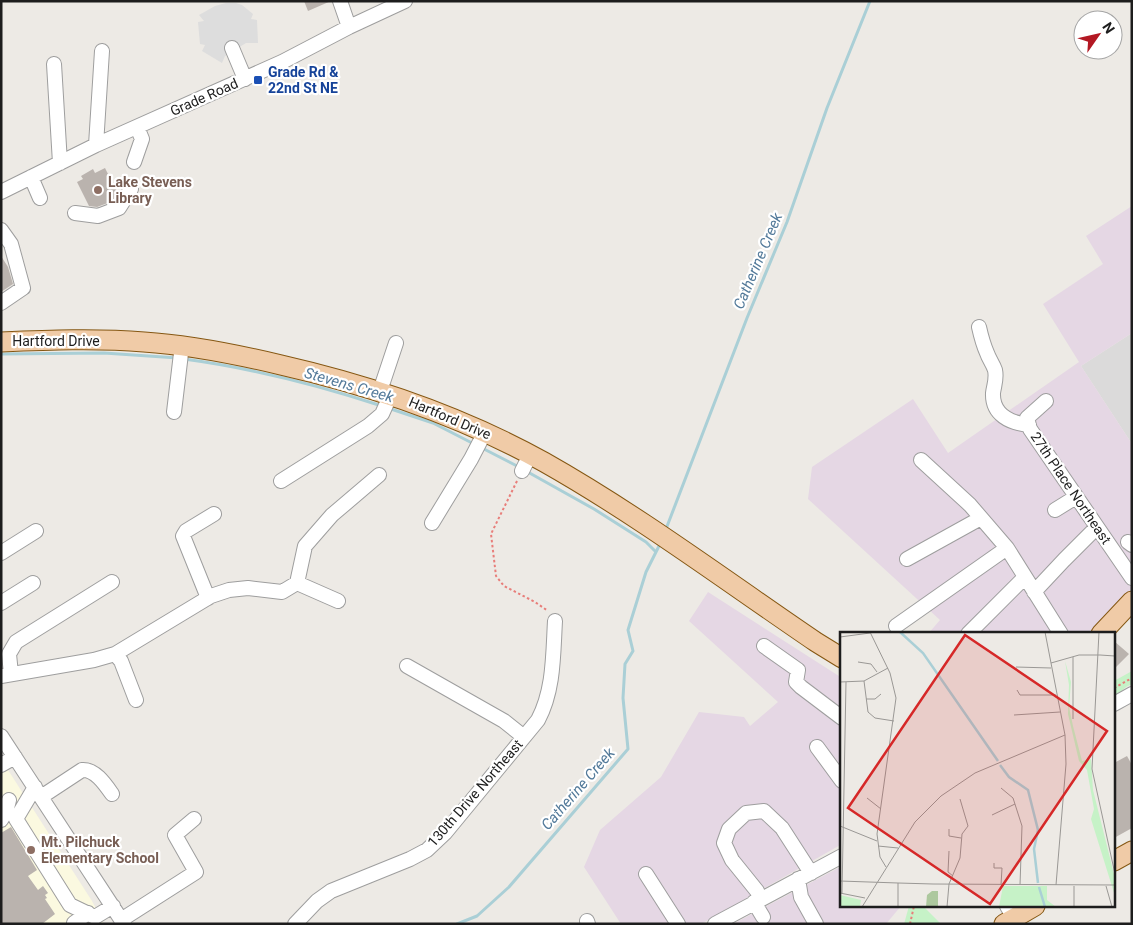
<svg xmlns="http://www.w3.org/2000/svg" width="1133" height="925" font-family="Roboto,sans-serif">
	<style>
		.residential { fill: #dbdada }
		.industrial { fill: #e5d7e4 }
		.education { fill: #fbf9e0 }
		.park { fill: #c6f2c7 }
		.parking { fill: #ddd }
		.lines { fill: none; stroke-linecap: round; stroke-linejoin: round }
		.stream { stroke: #aacfd6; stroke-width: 3 }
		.building { fill: #bab3ae }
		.minor-casing { stroke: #9e9e9e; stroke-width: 16 }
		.major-casing { stroke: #855712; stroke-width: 21 }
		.path { stroke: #e87e7a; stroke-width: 2; stroke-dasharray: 2.5 2.5; stroke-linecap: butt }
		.minor { stroke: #fff; stroke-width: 14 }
		.major { stroke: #f0cba7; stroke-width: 19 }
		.transit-dot { fill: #1a4fb4; stroke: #fff; stroke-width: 2 }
		.education-dot { fill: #8d6e63; stroke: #fff; stroke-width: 2 }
		.labels { text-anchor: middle; stroke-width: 4.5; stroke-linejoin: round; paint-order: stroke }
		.transit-label { font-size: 14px; font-weight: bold; fill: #164399; stroke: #fff; text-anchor: start }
		.street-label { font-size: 14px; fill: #1d1d1d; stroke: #fff }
		.education-label { font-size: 14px; font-weight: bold; fill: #785e54; stroke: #fff; text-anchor: start }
		.water-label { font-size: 15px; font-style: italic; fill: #537a9a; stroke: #fff }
		.inset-river { fill: none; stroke: #aacfd6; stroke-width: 2.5 }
		.inset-road { fill: none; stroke: #9a9895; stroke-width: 1 }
		.view { fill: #d62828; fill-opacity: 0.15; stroke: #d62828; stroke-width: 2.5 }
		.inset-edge { fill: none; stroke: #1d1d1d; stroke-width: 2.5 }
	</style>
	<rect width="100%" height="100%" fill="#edeae5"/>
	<path class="residential" d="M1132 333V444L1081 366Z"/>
	<path class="industrial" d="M1132 206V333L1081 366 1132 444V589L1090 634H928L940 620 808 499 812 467 913 399 948 453 1079 362 1043 304 1103 264 1086 236Z
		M708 592 842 678V844L701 924H621L584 867 600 830 661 777 699 712 744 717 750 726 778 702 689 621Z
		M842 866V906H901L886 924H733Z"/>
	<path class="education" d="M1 759 92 901 104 924H1Z"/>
	<path class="park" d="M1132 671V684L1126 687 1114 698V681Z
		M909 906H923L941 924H904Z"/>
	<path class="parking" d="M226 3H236L242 5 253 14 251 19 257 20 258 43H246L225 56 222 63 202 51 205 45 200 44 198 22 204 21 199 15 215 6Z"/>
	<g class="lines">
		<path class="stream" d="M1 354 104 353 178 358
			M184 359C251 368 318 385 382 406
			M388 408 433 423 474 444
			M482 448 519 467
			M526 471 594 509 646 542 656 552
			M666 529 747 318 787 222 827 108 870 1
			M457 924 477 916 509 887 628 749 623 698 625 664 633 651 628 630 646 572 659 546"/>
	</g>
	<path class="building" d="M304 1H331L308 11Z
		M105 168 118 194 113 201 97 207 89 206 77 182 83 179 81 176 93 169 95 173Z
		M1 256 8 267 13 284 1 292Z
		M1114 641 1129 654 1114 669Z
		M1127 756 1132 765V828L1114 838V763Z
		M11 827 37 870 28 876 38 890 43 886 48 893 45 895 47 898 45 899 55 914 42 924H1V833Z"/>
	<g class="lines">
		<g class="minor-casing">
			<path id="minor" d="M340 1 349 27
				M232 48 245 79
				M54 64 60 163
				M96 145 102 51
				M134 162 142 139 137 127
				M31 177 40 198
				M1 192 96 145 282 62 349 27 405 1
				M75 213 98 216 119 208 131 189
				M1 230 11 244 23 288 1 303
				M979 327C981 336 983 344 987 353 989 359 993 364 995 370 997 379 994 385 993 393 992 415 1010 423 1029 425
				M380 391 396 343
				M1046 401 1027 418 1030 429 1132 578
				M174 412 182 345
				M921 460 970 505 1007 548 1061 634
				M522 471 530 455
				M281 481 368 426 382 414 391 394
				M1055 510 1076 497
				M432 523 471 459 485 432
				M1128 542 1132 545
				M1 553 36 531
				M907 559 981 518
				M297 583 338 601
				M1034 592 1064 560 1097 527
				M208 598 183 536 186 531 214 514
				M1 603 33 583
				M896 626 1007 548
				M968 634 1025 577
				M764 646 798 670 796 682 801 687 842 718
				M115 654 121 661 136 700
				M407 666 504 721 524 737
				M11 674 9 654 16 642 112 582
				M1 676 94 660 115 654 211 596 229 590 248 588 282 592 297 583 305 546 332 515 379 475
				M1114 704 1132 694
				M1 736 124 924
				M817 747 842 781
				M1 765 15 757
				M35 787 16 819 70 905 95 917 113 906
				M41 797 82 770C95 769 105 784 112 794
				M1 820 6 812 9 800
				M646 874 678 924
				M798 879 801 897 816 924
				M760 899 757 891 732 860 724 843 729 829 746 813 764 811 782 828 811 873
				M754 902 763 917
				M1007 906 1014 918
				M121 920 196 872 175 835 194 819
				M587 921 588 924
				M74 923 88 913
				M295 924 317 901 331 891 410 859 427 850 445 833 538 720C554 690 553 655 555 621
				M715 924 842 856"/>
		</g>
		<g class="major-casing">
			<path id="major" d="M1 342C48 340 97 338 144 342 191 345 235 354 281 365 373 386 461 416 544 462 638 515 726 581 816 642L842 658
				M1101 634 1132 601
				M1114 861 1132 851
				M1004 924 1035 906"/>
		</g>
		<path class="path" d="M517 481 491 534 496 576 504 586 535 602 548 611
			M1114 688 1132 678
			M910 924 914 906"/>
		<use href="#minor" class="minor"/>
		<use href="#major" class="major"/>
	</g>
	<rect class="transit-dot" x="253" y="75" width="10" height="10" rx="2.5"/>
	<g class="education-dot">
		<circle cx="98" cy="190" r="5"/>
		<circle cx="31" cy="850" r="5"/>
	</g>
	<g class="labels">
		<g class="transit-label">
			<text x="268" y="77">Grade Rd &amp;<tspan x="268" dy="16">22nd St NE</tspan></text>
		</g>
		<g class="street-label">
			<text transform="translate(204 97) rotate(-24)" y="5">Grade Road</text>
			<text x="56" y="346">Hartford Drive</text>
			<text transform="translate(450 418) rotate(23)" y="5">Hartford Drive</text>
			<text transform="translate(1071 488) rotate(56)" y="5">27th Place Northeast</text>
			<text transform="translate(475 793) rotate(-49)" y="5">130th Drive Northeast</text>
		</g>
		<g class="education-label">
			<text x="108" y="187">Lake Stevens<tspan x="108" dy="16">Library</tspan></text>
			<text x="41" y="847">Mt. Pilchuck<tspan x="41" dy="16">Elementary School</tspan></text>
		</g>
		<g class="water-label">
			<text transform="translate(758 261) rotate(-67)" y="5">Catherine Creek</text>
			<text transform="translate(349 385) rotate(16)" y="5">Stevens Creek</text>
			<text transform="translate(578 789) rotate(-49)" y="5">Catherine Creek</text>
		</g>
	</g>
	<g transform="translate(840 632)">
		<rect width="275" height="275" fill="#edeae5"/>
		<path d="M92 259H98V274L86 275 87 263Z" fill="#adc89e"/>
		<path d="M225 29 231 50 229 75 233 94 242 129 251 127 253 158 275 246V264L251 187 254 177 247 138 239 129 228 82 229 53ZM163 254H207V268L216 275H159ZM0 263 21 268 20 274 0 275Z" fill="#c6f2c7"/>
		<path class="inset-river" d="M60 0 83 21 158 129M160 133 169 145 188 158 198 198 194 217 198 251M199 255 205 275"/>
		<path class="inset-road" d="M30 0 50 41 56 66 37 202 40 225 46 235M205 0 211 31M259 0 252 137 275 242M0 5 30 1M260 23 275 24M233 25V87M18 30 31 32 37 40M176 35 211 36M24 49 28 80 35 86 54 89M0 50 24 49 48 36M177 58 180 63H216M26 67H35L41 62M174 83 220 80M161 156 173 166 182 194 180 253M27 166 41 177M152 183 175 172M0 194 37 209M109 197V204L121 206M38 214 58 216M109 219 108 240 113 244M154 231V236H162L161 253M0 249 58 251V275M58 251 93 252M93 252 275 253M216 253 226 132 225 103M266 254 272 275M0 261 25 266M2 261 6 50M22 275 75 190 101 164 135 141 225 103 211 31 239 23H260M107 275 109 252 120 226 122 202 128 194 120 167M234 275V254"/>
		<path class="view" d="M125 3 267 99 150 272 8 176Z"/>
		<rect width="275" height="275" class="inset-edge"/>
	</g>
	<rect width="1133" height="925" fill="none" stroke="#1d1d1d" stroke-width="5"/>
	<g transform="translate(1098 35) rotate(56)"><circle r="24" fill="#ffffff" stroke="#a5a5a5"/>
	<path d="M0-4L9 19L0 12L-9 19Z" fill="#b31823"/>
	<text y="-8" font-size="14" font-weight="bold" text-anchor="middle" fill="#1d1d1d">N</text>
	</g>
</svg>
